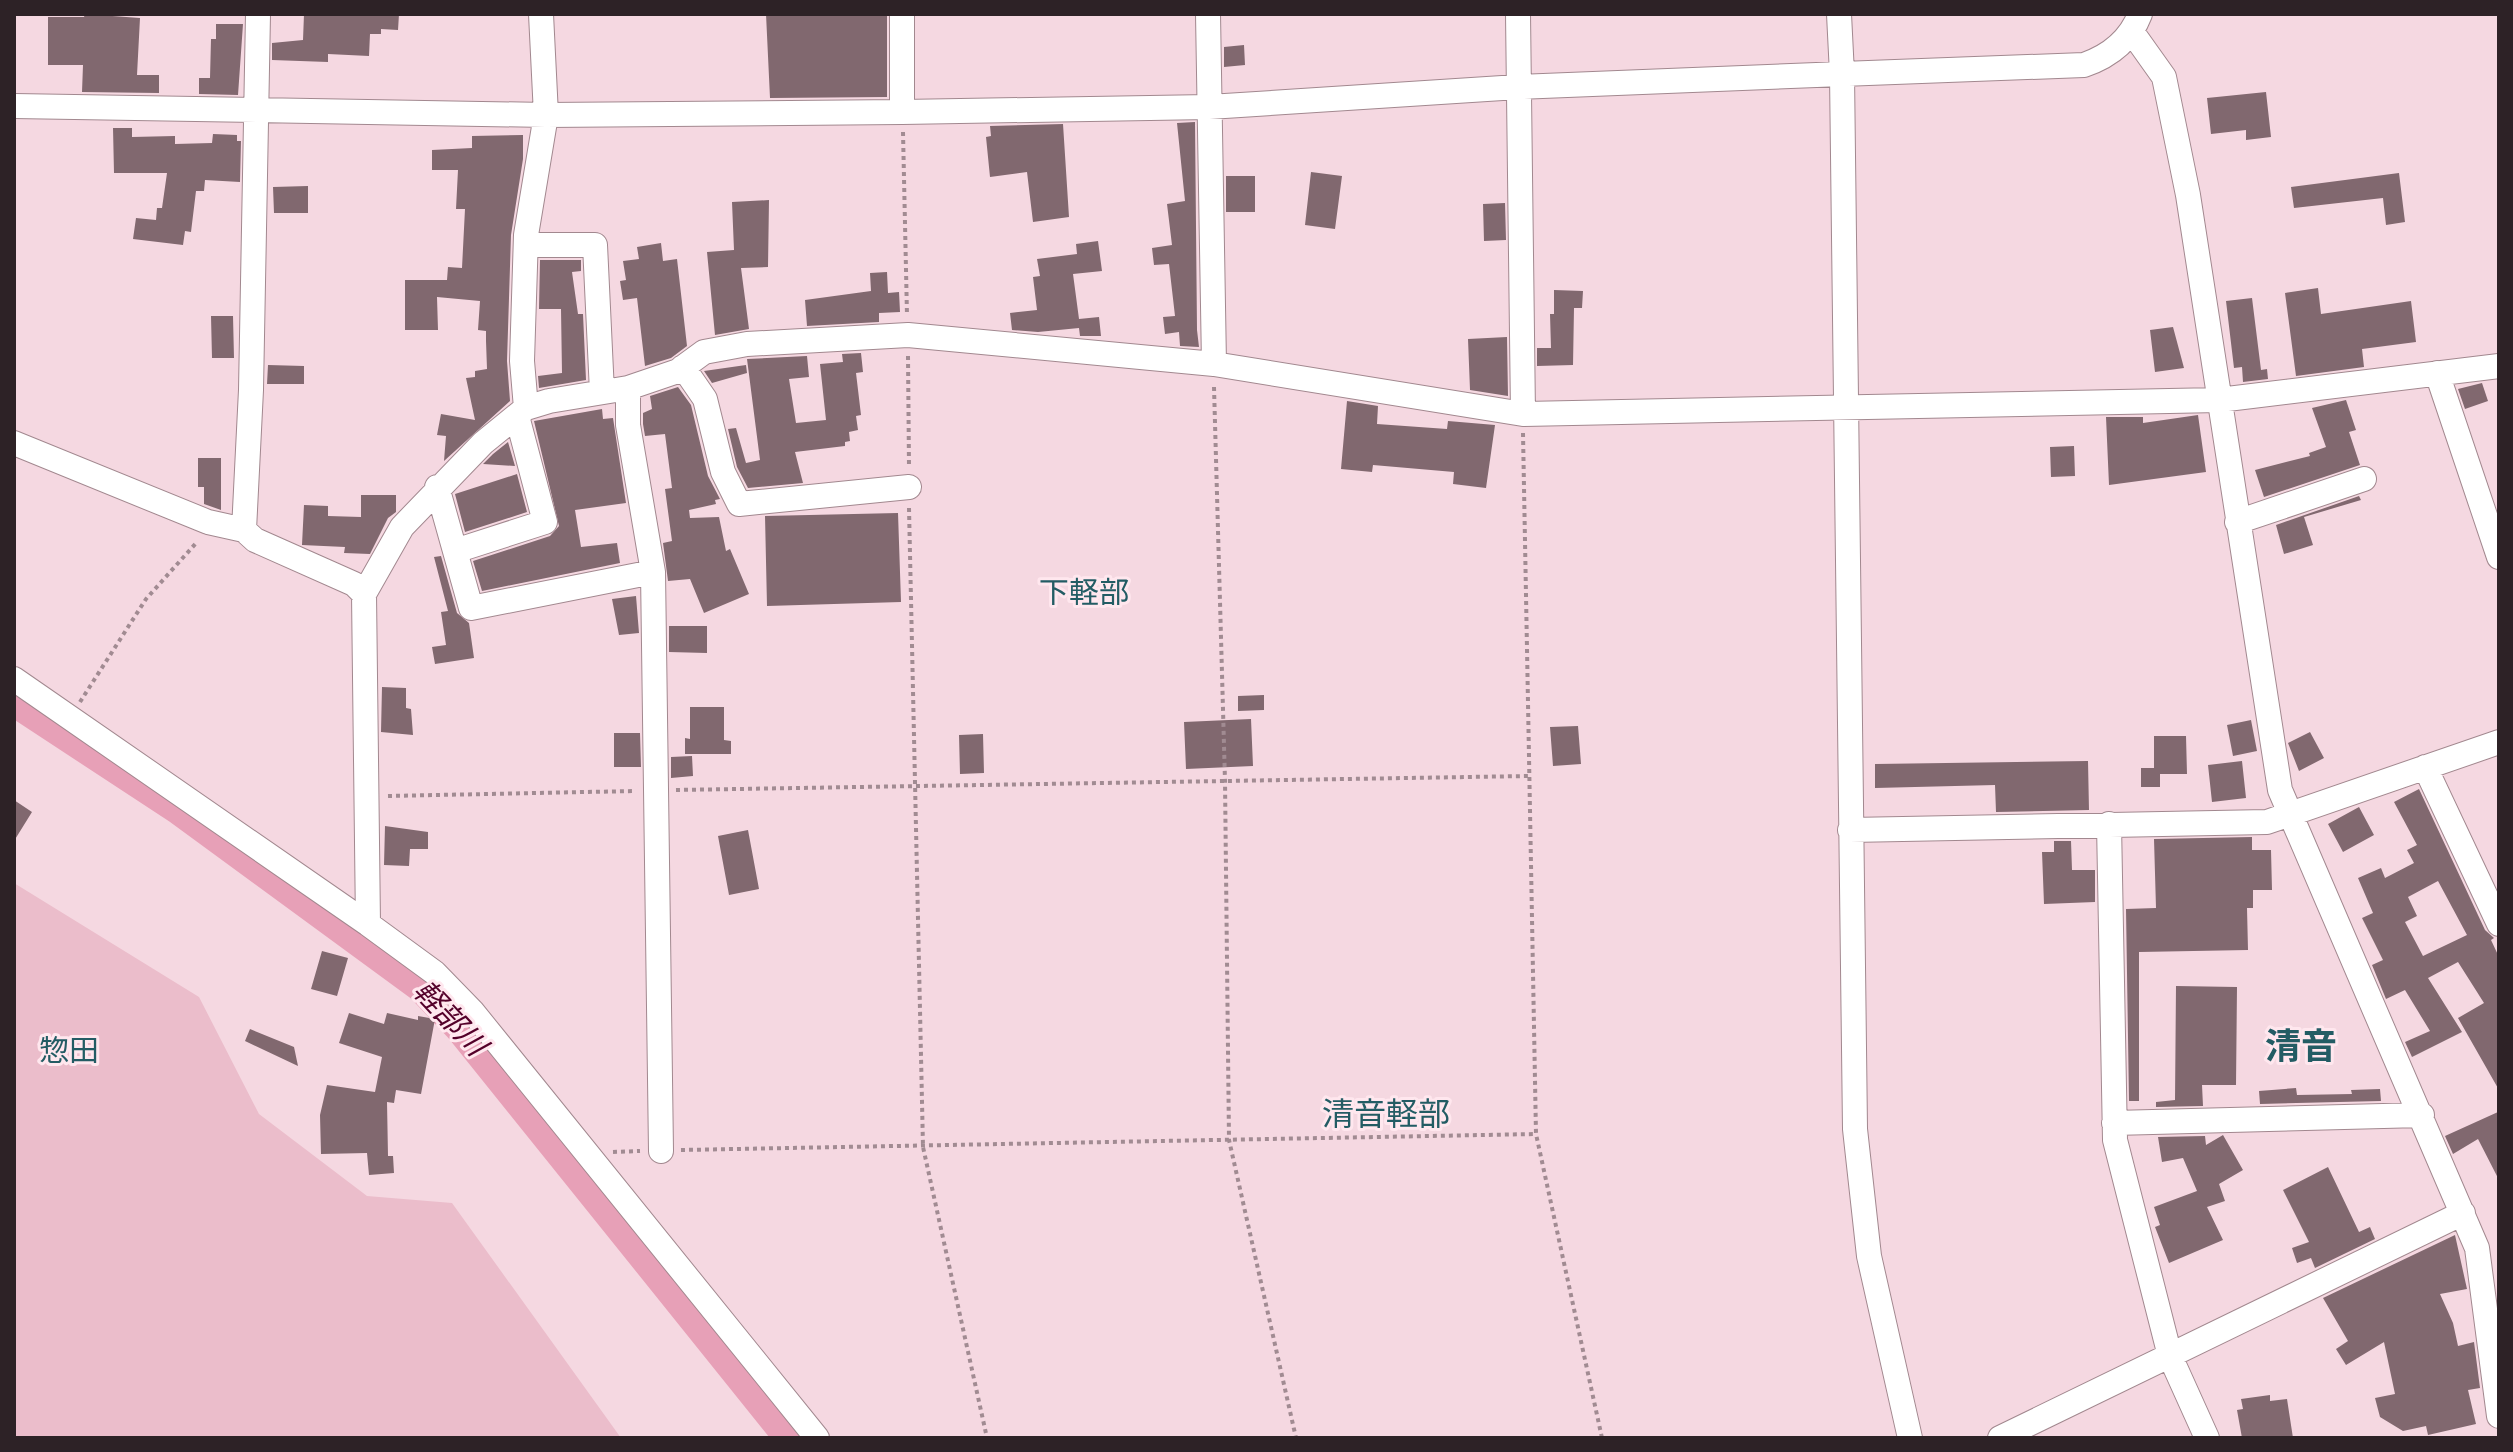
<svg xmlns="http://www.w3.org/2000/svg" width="2513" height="1452" font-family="Quicksand,'Noto Sans JP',sans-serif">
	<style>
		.green { fill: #ebbdcb }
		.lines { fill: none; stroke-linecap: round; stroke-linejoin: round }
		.river { stroke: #e7a0b7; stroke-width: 36 }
		.building { fill: #81686f; fill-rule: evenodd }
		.minor-casing { stroke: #a2888f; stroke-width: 26 }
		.path { stroke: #a18b92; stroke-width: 4; stroke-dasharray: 4 4; stroke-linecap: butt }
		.minor { stroke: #fff; stroke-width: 24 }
		.labels { text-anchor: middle; stroke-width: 6; stroke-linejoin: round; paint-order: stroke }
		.neighbourhood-label { font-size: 30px; fill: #235c64; stroke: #ffe7ee }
		.water-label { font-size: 30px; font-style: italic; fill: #54002a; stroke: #ffe7ee }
		.quarter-label { font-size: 32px; fill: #235c64; stroke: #ffe7ee }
		.district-label { font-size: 36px; font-weight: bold; fill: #235c64; stroke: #ffe7ee }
	</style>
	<rect width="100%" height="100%" fill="#f5d8e1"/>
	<path class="green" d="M14 883 199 997 259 1114 367 1196 452 1203 621 1438H14Z"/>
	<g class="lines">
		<path class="river" d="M14 698 180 807 423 985 461 1025 793 1438"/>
	</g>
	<path class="building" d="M85 14 140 18 137 75H159V93L82 92 83 65H48V17H84Z
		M304 14H399L398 30 381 29V34H370L369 56 328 54V62L272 60V43L303 40Z
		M766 14H887V97L770 98Z
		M216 24H243L238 95 199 94V78H210L211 39H216Z
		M1244 45 1245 65 1224 67V47Z
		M2266 92 2271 137 2246 140V130L2211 134 2207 98Z
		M1195 122 1197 330 1199 347 1180 346 1179 332 1165 334 1163 317 1175 316 1169 264 1154 265 1152 248 1172 245 1167 204 1185 201 1177 123Z
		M1063 124 1069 217 1033 222 1027 172 990 177 986 137 991 136 990 126Z
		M113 128H132V137L175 136V144L212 143 213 134 237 135V141H241L240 182 205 180 204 191H196L191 232 185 231 183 245 133 239 136 218 156 220 157 208H162L167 173H114Z
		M523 135V159L511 235 507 361 510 401 444 461 446 436 437 435 441 414 475 420 466 378 475 377V371L487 369 486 341V331L478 330 480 301 437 297 438 330H405V280H447L448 267 462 268 465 209H456L458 170H432V150L472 148V136Z
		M1311 172 1342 176 1335 229 1305 225Z
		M2399 173 2405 222 2386 225 2383 198 2294 208 2291 187Z
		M1226 176H1255V212H1226Z
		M308 186V213H274L273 187Z
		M769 200 768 267 741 268 749 329 715 335 707 252 734 250 732 202Z
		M1505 203 1506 240 1484 241 1483 204Z
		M1098 241 1102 271 1073 274 1079 319 1099 317 1101 336H1080L1079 328 1038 332 1012 330 1010 313 1037 310 1033 277 1040 276 1037 259 1077 254 1076 244Z
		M661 243 663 261 677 259 687 346 671 358 645 366 637 298 623 300 620 281 626 280 623 261 639 259 637 247Z
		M540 260H581V271L572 272 578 314H583L586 380 539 388 538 376 562 373 561 309H539Z
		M887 272 888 293 899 292 900 312 879 313V322L807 326 805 300 871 291 870 273Z
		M2318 288 2321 314 2411 301 2416 342 2362 349 2364 367 2296 376 2285 293Z
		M1554 290 1583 291 1582 308H1574L1573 365 1537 366V348H1551L1550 314H1554Z
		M2252 298 2261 370 2267 369 2268 379 2243 382 2242 367 2234 368 2226 301Z
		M211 316H233L234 358H212Z
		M2173 327 2184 368 2155 372 2150 330Z
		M1507 337 1508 396 1470 390 1468 339Z
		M861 353 863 372 856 373 861 415 856 416 858 430 849 432 850 441 845 442V446L795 452 803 483 748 488 737 467 728 429 736 428 746 463 760 460 747 359 807 356 809 377 789 379 796 423 826 420 820 364 843 362 842 354Z
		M268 365 304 366V384H267Z
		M746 365 747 373 712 383 704 371Z
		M2482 383 2488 401 2465 409 2458 389Z
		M678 387 691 405 708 476 720 499 715 500 716 504 689 510 690 518 719 517 726 551 730 549 749 594 704 613 690 579 668 581 663 543 672 541 665 489 672 488 665 434 645 436 643 424V413L652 409 650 396Z
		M2346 400 2356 430 2349 432 2360 465 2264 497 2255 470 2310 456 2309 453 2326 447 2312 408Z
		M1347 401 1378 406 1377 424 1447 429 1448 421 1495 425 1486 488 1453 484 1454 472 1373 465 1372 472 1341 469Z
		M602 409 603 419 613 418 626 503 575 510 581 547 617 543 620 563 482 591 473 561 550 536 559 526 534 421Z
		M2198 415 2206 472 2109 485 2106 417H2143V423Z
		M508 442 515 466 483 464 493 454Z
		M2074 446 2075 476 2051 477 2050 447Z
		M198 458H221V510L204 504V487H198Z
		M517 474 527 512 465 532 455 494Z
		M361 495H396V512L388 518 370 554 344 553 345 547 302 545 304 505 328 506V516L361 517Z
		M2359 496 2361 500 2304 517 2313 545 2284 554 2276 525Z
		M898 513 901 602 767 606 765 516Z
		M441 556 457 613 469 623 474 658 435 664 432 647 446 645 441 612 448 611 434 557Z
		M636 596 639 633 619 635 612 599Z
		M669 626H707V653L669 652Z
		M382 687 406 688V708L411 709 413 735 381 732Z
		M1264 695V710L1238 711V696Z
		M690 707H724V740L731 741V754H685V738L690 739Z
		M1251 719 1253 766 1186 769 1184 722Z
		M2251 720 2257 751 2233 756 2227 725Z
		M1578 726 1581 764 1553 766 1550 727Z
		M2310 732 2324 758 2299 771 2288 743Z
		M614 733H640L641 767H614Z
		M983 734 984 773 960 774 959 735Z
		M2154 736H2186L2187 774H2160V787H2141V768H2154Z
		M692 756 693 776 671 778V757Z
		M2088 761 2089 810 1996 812 1995 785 1875 788V764Z
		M2242 761 2246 798 2212 802 2208 765Z
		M2419 789 2485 930 2494 938 2491 940 2499 957V1090L2458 1018 2484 1003 2458 962 2428 978 2462 1032 2412 1057 2405 1042 2430 1031 2405 990 2386 999 2372 965 2383 960 2362 918 2373 913 2358 878 2381 868 2385 878 2414 863 2407 850 2417 845 2394 802ZM2438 881 2467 935 2423 956 2405 922 2417 916 2408 897Z
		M14 800 32 812 14 841Z
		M2359 807 2374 835 2343 852 2328 824Z
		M385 826 428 832V849H410L409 866 384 865Z
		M748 830 759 889 729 895 718 836Z
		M2252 837V850H2271L2272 890H2253V908H2247L2248 950 2139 952V1101H2129L2126 909 2156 908 2154 839Z
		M2054 841H2071L2072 870H2095V902L2044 904 2042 852H2054Z
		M322 951 348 958 337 996 311 989Z
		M2176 986 2237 987 2236 1085H2202L2203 1106 2156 1107V1102L2175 1100Z
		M349 1013 384 1024 387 1013 418 1020V1016L435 1019 421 1094 396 1090 394 1103 387 1102 388 1156H393L394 1173 369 1175 367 1153 321 1154 320 1115 327 1085 375 1092 382 1057 339 1043Z
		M250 1029 294 1047 298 1066 245 1041Z
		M2296 1088 2297 1095 2352 1094 2351 1090 2380 1089 2381 1101 2260 1104 2259 1091Z
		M2498 1112H2499V1180L2478 1139 2453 1154 2445 1136Z
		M2223 1135 2243 1170 2219 1184 2225 1201 2207 1207 2223 1240 2169 1263 2155 1227 2160 1225 2154 1207 2197 1191 2183 1158 2162 1162 2158 1137 2205 1136 2206 1145Z
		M2328 1167 2359 1232 2370 1227 2375 1239 2315 1268 2311 1258 2297 1263 2292 1248 2309 1242 2283 1190Z
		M2455 1235 2467 1289 2440 1294 2453 1323 2458 1346 2474 1342 2480 1388 2468 1390 2476 1424 2428 1435 2426 1426 2403 1431 2380 1417 2375 1398 2395 1394 2384 1342 2346 1365 2336 1349 2348 1341 2323 1298Z
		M2270 1395V1401L2287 1399 2293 1438H2242L2237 1410 2243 1409 2241 1399Z"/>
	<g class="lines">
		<g class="minor-casing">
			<path id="minor" d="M902 14V112
				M1208 14 1214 364
				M1518 14 1523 414
				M2132 32 2164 77 2188 195 2280 790 2477 1248 2499 1416
				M14 106 546 115 902 112 1209 107 1518 87 1842 74 1839 14
				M526 245H595L602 392
				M683 367 705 399 723 472 739 504 909 487
				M2437 373 2499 557
				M628 388V425L653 572 661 1151
				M526 408 522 361 526 235 546 115 541 14
				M14 443 208 522 244 530 255 540 354 584 364 594
				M437 487 471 608 653 572
				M2237 522 2364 479
				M244 530 251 390 258 14
				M455 551 545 522 517 416
				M14 679 368 924 435 973 472 1011 817 1438
				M2425 767 2499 924
				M2109 824 2115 1140 2170 1356 2207 1438
				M1850 830 2267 822 2499 742
				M368 924 364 594 402 527 483 443 526 408 549 401 628 388 678 371 704 352 747 344 908 335 1214 364 1523 414 2219 400 2499 366
				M2114 1123 2422 1115
				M1910 1438 1869 1256 1855 1129 1842 74 2084 65C2110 56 2130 40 2140 14
				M2000 1438 2463 1213"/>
		</g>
		<path class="path" d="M903 132 907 315
			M908 356 909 467
			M1214 387 1225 781 1229 1140 1296 1438
			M1523 433 1536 1134 1602 1438
			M909 508 923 1147 987 1438
			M80 702 146 599 197 542
			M676 790 1529 776
			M388 796 635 791
			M681 1150 1536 1134
			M613 1152 640 1151"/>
		<use href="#minor" class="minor"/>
	</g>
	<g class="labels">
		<g class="neighbourhood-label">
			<text x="1084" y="603">下軽部</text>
			<text x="69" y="1061">惣田</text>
		</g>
		<g class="water-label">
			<text transform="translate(450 1018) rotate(47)" y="10">軽部川</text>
		</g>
		<g class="quarter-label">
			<text x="1386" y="1125">清音軽部</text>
		</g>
		<g class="district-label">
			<text x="2301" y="1059">清音</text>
		</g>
	</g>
	<rect width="2513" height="1452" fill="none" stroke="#2d2226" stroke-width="32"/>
</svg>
